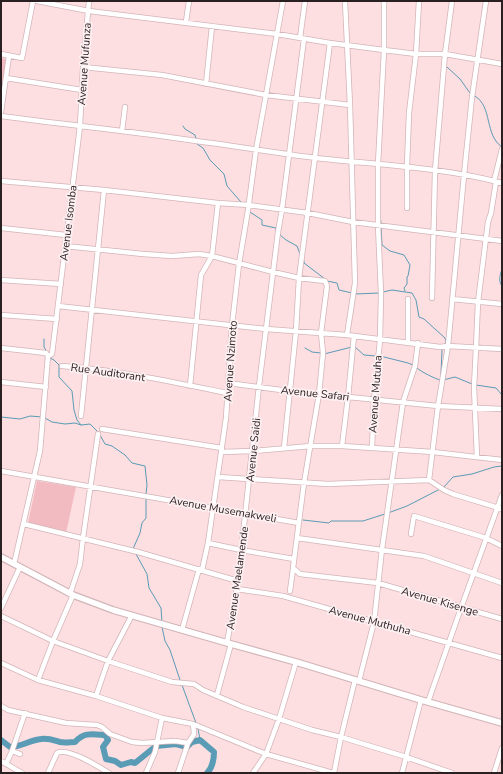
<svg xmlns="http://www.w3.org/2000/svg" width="503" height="774" font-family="'Nunito Sans',sans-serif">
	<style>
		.green { fill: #f2bbc1 }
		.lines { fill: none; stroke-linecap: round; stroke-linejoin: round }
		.stream { stroke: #5a9cb5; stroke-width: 1 }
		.river { stroke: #5a9cb5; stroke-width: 6 }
		.minor-casing { stroke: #d2b5b8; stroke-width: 6 }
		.major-casing { stroke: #d2b5b8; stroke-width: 8 }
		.minor { stroke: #fff; stroke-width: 4.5 }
		.major { stroke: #fff; stroke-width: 5.5 }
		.labels { text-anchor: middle; stroke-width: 3.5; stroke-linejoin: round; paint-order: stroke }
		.street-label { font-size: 11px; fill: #2b2021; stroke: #fdf0f2 }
	</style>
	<rect width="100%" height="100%" fill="#fddee1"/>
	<path class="green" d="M1 58 6 59 7 65 1 103Z
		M37 481 76 487 66 533 28 523Z"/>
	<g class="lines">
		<path class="stream" d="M447 67 460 79 470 93
			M475 96C493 107 484 135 502 147
			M183 126 185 129 195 135 196 139
			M197 144 203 148 210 160 224 174 227 186 241 202
			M250 212 262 220V225L276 228V230
			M380 216 381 223
			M381 226 382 245 390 251 404 255 410 265 408 276 407 277V284L404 288 405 291
			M279 234 286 240 297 246 300 254
			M304 261V263L325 279
			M502 269C500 275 498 281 502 286
			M327 281 337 283 339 290 352 293
			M383 292 392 290 412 293 416 300 419 317 424 319 445 338 446 342 444 345
			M355 294 380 293
			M44 339V347L47 352
			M355 347 364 355 376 356
			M305 348 312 352 321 353
			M324 354 352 347
			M380 356 408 363 413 365
			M50 358 54 360 59 365V377L72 391 74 410 77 420 81 425
			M417 368C421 372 436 379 440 380
			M441 374 442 350
			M443 380 455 377 472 384
			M476 385 496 388 502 395
			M1 417 20 419 30 416 42 417
			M45 418 52 422 65 424 75 423 81 425 90 424 98 432
			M100 435 105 444 112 446 125 455 132 463 145 466 147 485 146 494
			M443 488 453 477 472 474 494 467 502 466
			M388 513 407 506 440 489
			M303 520 329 523 331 521H363L385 514
			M133 549 140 533 142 523 146 518V499
			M136 554 147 574 149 588 161 608 162 622
			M162 627 165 641 170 650 180 680
			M182 685 196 723
			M198 728 200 740"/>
		<path class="river" d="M1 740 10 747C21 747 30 740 41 739 48 738 53 740 60 742 65 743 70 742 75 742 84 732 92 734 105 735L108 740 103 747 106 759 115 761 121 765 131 762 135 763 156 746 176 744 187 747 192 742 200 740 214 752C214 760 213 767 207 773"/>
		<g class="minor-casing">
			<path id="minor" d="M37 1 89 11 277 34 330 43 384 50 416 54H445L502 64
				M345 1 350 105 355 283 347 335
				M186 22 189 1
				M300 38 305 1
				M1 54 22 58 33 1
				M83 67 162 75 266 95 350 105
				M6 78 82 90
				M206 84 212 26
				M1 112 9 56
				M1 116C66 125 131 131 196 141 236 146 276 153 316 158 378 165 441 167 502 183
				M122 131 125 107
				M1 181 104 190 218 203 249 205 308 213 353 222 502 241
				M494 181 502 149
				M407 208V166L409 113 416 54 419 1
				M1 228 66 235
				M65 246 143 254 172 256 199 254 212 256 273 272 299 278 325 281 327 286 321 333 323 353 319 394 304 483 293 568 300 574 378 583 502 619
				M1 280 61 284
				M432 298 435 171 445 54 452 1
				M452 299 502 304
				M58 306 266 329 347 335 440 347 448 346 502 349
				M1 315 57 319
				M408 342V299
				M1 348 46 353 48 356
				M62 366C118 370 173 382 227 393
				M1 382 46 387
				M228 383 289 391 438 406 502 409
				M190 386 201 275 212 256 218 203
				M81 416 104 190
				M102 429 222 448
				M342 446 348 397 354 336
				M284 448 296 331 299 278 330 43
				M372 448 374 400 380 340 381 294 378 225V164L384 50V1
				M221 452 253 451 311 446H342L433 452 502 460
				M477 457 474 387 476 348 478 302 488 222 491 213 496 182
				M1 471 299 523
				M218 477 328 484 429 480 444 490 453 494 502 509
				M429 480 438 406 448 346 464 175 472 97 486 1
				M24 524 138 552 238 581
				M411 534 414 516 486 538 502 546
				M297 538 424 556 502 583
				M208 543 241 550 294 559
				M14 564 40 451 48 356 52 354 80 126 83 67 89 1
				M202 570 208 543 226 418 232 325 239 264 248 210 256 150 283 1
				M237 589 283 596 502 658
				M290 591 293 569
				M70 594 80 564 83 538 98 434
				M1 608 20 567
				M1 616 53 641 108 661 172 682 194 684 203 690 243 707 312 730 341 737 406 757 452 773
				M182 630 199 569
				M227 643 238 581 259 386 278 232 282 209 304 39
				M1 663 38 680 96 696 162 718 193 724 266 754 333 773
				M38 680 53 641 73 595
				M359 681 374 622 382 549 403 402 415 366 418 343
				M217 695 231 644
				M96 696 108 661 132 615
				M428 702 461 608 502 495
				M1 706 8 710 66 723 97 725 102 727 110 734 132 742 142 743 175 741 188 743
				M12 751 25 713
				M1 761 22 773
				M6 764 12 751 20 754
				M48 773 57 753C68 747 99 767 109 773
				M146 773 155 752 162 718
				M178 773 188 743 194 734 193 724
				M253 773 266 754 279 719 296 662
				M334 773 341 737 355 680
				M402 773 421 700
				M494 773 502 748"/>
		</g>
		<g class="major-casing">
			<path id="major" d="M1 557 73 595 113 610 231 644 296 662 421 700 502 723"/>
		</g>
		<use href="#minor" class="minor"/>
		<use href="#major" class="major"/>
	</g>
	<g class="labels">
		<g class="street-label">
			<text transform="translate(84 64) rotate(-86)" y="4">Avenue Mufunza</text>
			<text transform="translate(68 223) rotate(-83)" y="4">Avenue Isomba</text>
			<text transform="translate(230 361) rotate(-86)" y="4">Avenue Nzimoto</text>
			<text transform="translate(108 372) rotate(8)" y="4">Rue Auditorant</text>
			<text transform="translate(315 393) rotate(6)" y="4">Avenue Safari</text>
			<text transform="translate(375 394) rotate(-86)" y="4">Avenue Mutuha</text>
			<text transform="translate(253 450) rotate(-84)" y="4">Avenue Saidi</text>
			<text transform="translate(223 509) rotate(10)" y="4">Avenue Musemakweli</text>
			<text transform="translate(237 578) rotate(-82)" y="4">Avenue Maelamende</text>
			<text transform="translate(440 601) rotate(16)" y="4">Avenue Kisenge</text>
			<text transform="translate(370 620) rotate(15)" y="4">Avenue Muthuha</text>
		</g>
	</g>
	<rect width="503" height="774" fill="none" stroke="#2b2021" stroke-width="4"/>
</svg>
